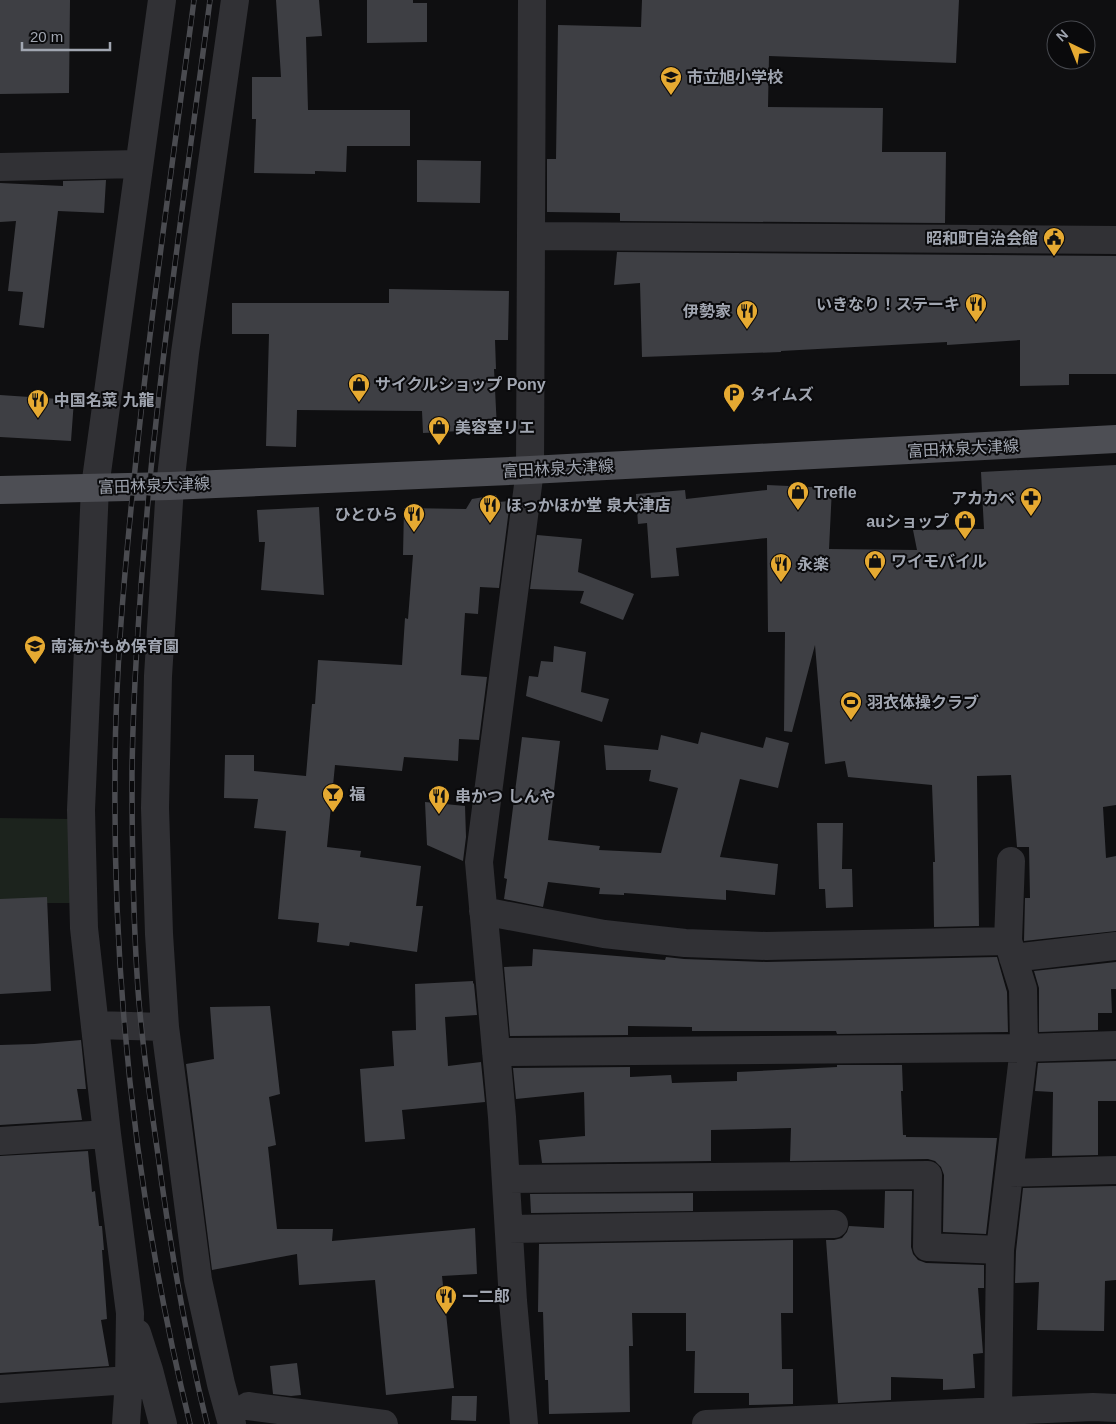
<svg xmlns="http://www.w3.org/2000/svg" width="1116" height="1424" font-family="Helvetica,'Noto Sans JP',sans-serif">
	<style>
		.green { fill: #1c231d }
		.building { fill: #3e3f44 }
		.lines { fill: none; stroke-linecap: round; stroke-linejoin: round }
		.minor { stroke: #313135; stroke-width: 28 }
		.major { stroke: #4d4e54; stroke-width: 28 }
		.rail-casing { stroke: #4a4b50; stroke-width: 5.5 }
		.rail { stroke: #0a0a0c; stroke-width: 4; stroke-dasharray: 11; stroke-linecap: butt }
		.labels { text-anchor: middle; stroke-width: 4; stroke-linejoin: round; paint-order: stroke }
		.poi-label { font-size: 16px; font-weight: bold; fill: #a1a6b1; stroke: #0a0a0c; text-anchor: start }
		.street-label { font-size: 16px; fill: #a1a6b1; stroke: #0a0a0c }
	</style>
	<rect width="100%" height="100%" fill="#0f0f11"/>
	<path class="green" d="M0 818 71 819 74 903H0Z"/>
	<path class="building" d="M0 0H70L69 93 0 94Z
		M276 0H319L322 36 306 37 308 110H410V146H347L346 172 315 171V174L254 173 256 119H252V77H281Z
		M367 0H413V3H427V42L367 43Z
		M642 0H959L956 63 769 56 768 107 883 108 882 152H946L945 223 620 221V213L547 212V159H556L558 25 641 27Z
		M417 160 481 161 480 203 417 202Z
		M106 180 104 213 58 211 44 328 19 325 23 292 8 291 16 221 0 222V183L63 186V181Z
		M617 252 1116 256V374H1069V385L1020 386V340L947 345V342L781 351V352L642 357 640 283 614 285Z
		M389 289 509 291 508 340H495L496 369H494L497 429 423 433 422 411 297 410 296 447 266 446 269 334H232V303H389Z
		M0 395 74 400 71 441 0 437Z
		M1116 465V805L1103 807 1106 858 1116 856V931L1024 941 1025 898H1030L1029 847H1017L1011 775 977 776 979 926 934 927 933 862H935L932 785 848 777 845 761 825 764 815 645 792 732 784 731 785 632H768L767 538 676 548 679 576 651 578 647 523 638 524 636 494 685 490 686 499 767 490V485L832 488 829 549 917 550 913 530 984 529 981 472Z
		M496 495 498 502 510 501 499 588 480 587 478 614 465 613 461 675 487 677 479 740 459 739 458 761 404 757 402 771 335 765 327 847 361 851 360 857 421 866 416 906H423L417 952 350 942 349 946 317 942 319 923 278 919 286 831 254 828 258 799 224 798 225 755H254V771L306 776 312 704H315L318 660 402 665 405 618 408 619 413 555H403L404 508 466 509 472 499Z
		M319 507 324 595 261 590 265 542H259L257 510Z
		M537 535 582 539 578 572 634 594 623 620 580 603 584 591 530 589Z
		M554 646 586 652 581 692 609 699 602 722 526 696 529 676 538 677 541 661 553 662Z
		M701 732 763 748 766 737 789 743 778 788 740 779 720 857 778 864 775 895 726 890V900L624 893V895L599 894 600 888 548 882 543 907 504 899 507 879 504 878 522 737 560 741 548 840 600 846 599 850 661 853 678 788 649 781 651 770H606L604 745 658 750 661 735 698 744Z
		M425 802 465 806 466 837 463 861 427 845Z
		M817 823H843L842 869H852L853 907 826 908 825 889H819Z
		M47 897 51 991 0 994V899Z
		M533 949 665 960 666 957 684 959 766 962 997 957 1007 992 1008 1032 837 1034 836 1031H692V1027L628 1026V1035L510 1036 504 967 532 966Z
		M1116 962V989H1111L1112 1013H1098V1030L1039 1032V988L1034 971Z
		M473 981V983L474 984 477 1015 445 1017 448 1066 481 1062 485 1102 402 1110 405 1139 365 1142 360 1069 394 1066 392 1031 416 1030 415 984Z
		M270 1006 280 1094 269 1097 276 1145 268 1147 277 1229H333L332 1241 475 1228 477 1274 442 1276 454 1388 386 1395 375 1280 299 1285 297 1254 212 1270 186 1064 214 1059 210 1007Z
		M81 1040 86 1089H77L82 1120 0 1125V1045L34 1044Z
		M1116 1061V1101H1098V1155L1052 1156 1053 1092 1035 1091 1038 1063Z
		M837 1065H902L903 1091H901L903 1135H906V1137L997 1138 986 1234 943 1232 944 1175 941 1167 935 1161 928 1159 790 1161 791 1128 711 1130V1161L542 1163 539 1140 585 1136 584 1092 516 1099 513 1068 630 1067V1077L671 1075 672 1083 737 1081V1072L837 1067Z
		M88 1151 92 1192 95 1191 99 1226H102L104 1250H102L107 1319 101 1320 109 1366 0 1373V1156Z
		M1116 1186V1280L1105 1281 1104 1331 1037 1330 1039 1282 1015 1283 1016 1251 1023 1188Z
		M885 1191H912L911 1247 913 1254 918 1260 926 1263 984 1265V1288H978L983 1353 973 1354 975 1388 943 1390V1379L891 1377V1400L838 1403 826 1240H834L842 1238 847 1232 849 1226 884 1228Z
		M693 1193V1211L531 1213 530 1194Z
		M793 1240V1313H781L782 1369H793V1404L749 1405V1393H694L695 1351H686V1313H632L633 1346H629L630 1412 549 1414 548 1380H545L543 1312H538L539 1244Z
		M297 1363 301 1395 291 1396 273 1394 270 1366Z
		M452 1396H477L476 1421 451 1420Z"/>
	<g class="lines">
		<path class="minor" d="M0 167 139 164
			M531 236 1116 240
			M483 911 604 934 685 943 766 946 1008 941
			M1013 958 1116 946
			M95 1025 165 1027
			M496 1052 1024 1048 1116 1045
			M0 1141 107 1134
			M1010 1173 1116 1170
			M506 1179 928 1175 927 1247 1000 1250
			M509 1229 834 1224
			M137 1333 149 1370 163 1424
			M0 1389 129 1380
			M248 1406 384 1424
			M998 1411 1000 1250 1024 1048 1023 989 1008 941 1011 861
			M126 1424 129 1380 130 1313 107 1134 84 928 81 810 95 487 162 0
			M232 1424 221 1384 198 1280 165 1027 159 934 155 808 158 676 170 486 185 353 235 0
			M524 1424 513 1301 502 1117 479 862 530 470 532 0
			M706 1424 1093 1407 1116 1408"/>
		<path class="major" d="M0 490 170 486 530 470 1116 439"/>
		<g class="rail-casing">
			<path id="rail" d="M190 1424C138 1212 113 992 115 774 115 676 124 577 134 479 150 319 173 160 194 0
				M207 1424C185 1335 170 1245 158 1155 150 1100 142 1045 138 990 133 918 132 846 132 774 133 676 141 577 150 479 166 319 189 160 210 0"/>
		</g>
		<use href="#rail" class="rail"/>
	</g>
	<defs>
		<g id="school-pin" transform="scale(1.125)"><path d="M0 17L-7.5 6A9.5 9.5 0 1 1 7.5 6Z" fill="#e6aa32" stroke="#0a0a0c"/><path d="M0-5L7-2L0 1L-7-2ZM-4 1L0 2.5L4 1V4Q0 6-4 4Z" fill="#111"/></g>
		<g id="civic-pin" transform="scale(1.125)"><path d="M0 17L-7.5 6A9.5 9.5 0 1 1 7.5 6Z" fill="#e6aa32" stroke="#0a0a0c"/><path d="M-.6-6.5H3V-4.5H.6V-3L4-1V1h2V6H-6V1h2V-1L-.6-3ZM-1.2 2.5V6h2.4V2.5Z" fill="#111"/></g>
		<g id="restaurant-pin" transform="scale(1.125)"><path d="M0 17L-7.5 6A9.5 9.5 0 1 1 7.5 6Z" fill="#e6aa32" stroke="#0a0a0c"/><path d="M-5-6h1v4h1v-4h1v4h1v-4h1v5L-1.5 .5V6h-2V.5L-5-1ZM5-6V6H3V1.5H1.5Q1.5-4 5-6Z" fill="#111"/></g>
		<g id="shop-pin" transform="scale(1.125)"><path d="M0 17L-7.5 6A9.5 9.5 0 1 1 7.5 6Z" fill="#e6aa32" stroke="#0a0a0c"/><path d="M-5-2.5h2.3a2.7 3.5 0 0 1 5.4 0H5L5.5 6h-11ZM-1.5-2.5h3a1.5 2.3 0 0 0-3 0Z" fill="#111"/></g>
		<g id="parking-pin" transform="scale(1.125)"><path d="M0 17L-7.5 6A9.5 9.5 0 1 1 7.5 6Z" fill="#e6aa32" stroke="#0a0a0c"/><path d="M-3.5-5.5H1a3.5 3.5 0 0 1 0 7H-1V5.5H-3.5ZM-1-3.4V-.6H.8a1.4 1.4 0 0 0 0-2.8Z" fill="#111"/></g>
		<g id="pharmacy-pin" transform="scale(1.125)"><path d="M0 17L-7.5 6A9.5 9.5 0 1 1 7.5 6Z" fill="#e6aa32" stroke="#0a0a0c"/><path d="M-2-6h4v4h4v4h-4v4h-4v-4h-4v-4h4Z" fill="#111"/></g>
		<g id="stadium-pin" transform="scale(1.125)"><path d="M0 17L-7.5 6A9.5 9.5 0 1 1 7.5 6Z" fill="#e6aa32" stroke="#0a0a0c"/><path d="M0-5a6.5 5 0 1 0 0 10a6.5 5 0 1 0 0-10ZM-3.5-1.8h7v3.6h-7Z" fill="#111"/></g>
		<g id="bar-pin" transform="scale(1.125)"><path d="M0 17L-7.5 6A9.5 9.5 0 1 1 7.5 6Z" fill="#e6aa32" stroke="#0a0a0c"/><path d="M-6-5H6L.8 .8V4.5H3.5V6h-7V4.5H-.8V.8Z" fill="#111"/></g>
	</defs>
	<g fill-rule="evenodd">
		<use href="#school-pin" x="671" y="77"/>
		<use href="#civic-pin" x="1054" y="238"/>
		<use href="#restaurant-pin" x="976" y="304"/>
		<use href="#restaurant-pin" x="747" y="311"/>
		<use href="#shop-pin" x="359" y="384"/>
		<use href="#parking-pin" x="734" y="394"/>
		<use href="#restaurant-pin" x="38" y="400"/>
		<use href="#shop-pin" x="439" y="427"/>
		<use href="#shop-pin" x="798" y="492"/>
		<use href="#pharmacy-pin" x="1031" y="498"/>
		<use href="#restaurant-pin" x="490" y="505"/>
		<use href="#restaurant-pin" x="414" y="514"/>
		<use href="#shop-pin" x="965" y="521"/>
		<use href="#shop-pin" x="875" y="561"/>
		<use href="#restaurant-pin" x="781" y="564"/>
		<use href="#school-pin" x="35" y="646"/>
		<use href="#stadium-pin" x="851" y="702"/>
		<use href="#bar-pin" x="333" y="794"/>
		<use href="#restaurant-pin" x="439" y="796"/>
		<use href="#restaurant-pin" x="446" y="1296"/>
	</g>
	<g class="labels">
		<g class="poi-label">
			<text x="687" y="83">市立旭小学校</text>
			<text x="1038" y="244" text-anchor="end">昭和町自治会館</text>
			<text x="960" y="310" text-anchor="end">いきなり！ステーキ</text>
			<text x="731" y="317" text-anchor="end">伊勢家</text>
			<text x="375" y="390">サイクルショップ Pony</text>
			<text x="750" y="400">タイムズ</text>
			<text x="54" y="406">中国名菜 九龍</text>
			<text x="455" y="433">美容室リエ</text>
			<text x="814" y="498">Trefle</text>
			<text x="1015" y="504" text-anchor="end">アカカベ</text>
			<text x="506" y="511">ほっかほか堂 泉大津店</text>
			<text x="398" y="520" text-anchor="end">ひとひら</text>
			<text x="949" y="527" text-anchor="end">auショップ</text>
			<text x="891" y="567">ワイモバイル</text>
			<text x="797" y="570">永楽</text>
			<text x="51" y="652">南海かもめ保育園</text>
			<text x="867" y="708">羽衣体操クラブ</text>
			<text x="349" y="800">福</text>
			<text x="455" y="802">串かつ しんや</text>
			<text x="462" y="1302">一二郎</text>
		</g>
		<g class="street-label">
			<text transform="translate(963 448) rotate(-3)" y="6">富田林泉大津線</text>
			<text transform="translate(558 468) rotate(-3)" y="6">富田林泉大津線</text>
			<text transform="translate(154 485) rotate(-2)" y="6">富田林泉大津線</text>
		</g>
	</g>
	<g transform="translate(1071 45) rotate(317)"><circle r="24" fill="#0a0a0c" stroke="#46484e"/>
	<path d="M0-4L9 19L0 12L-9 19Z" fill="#e6aa32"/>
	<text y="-8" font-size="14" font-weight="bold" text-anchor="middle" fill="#a1a6b1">N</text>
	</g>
	<path d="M22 42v8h88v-8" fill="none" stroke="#a1a6b1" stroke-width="2.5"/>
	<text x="30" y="42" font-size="15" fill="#a1a6b1" stroke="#0a0a0c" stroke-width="4" paint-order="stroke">20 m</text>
</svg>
